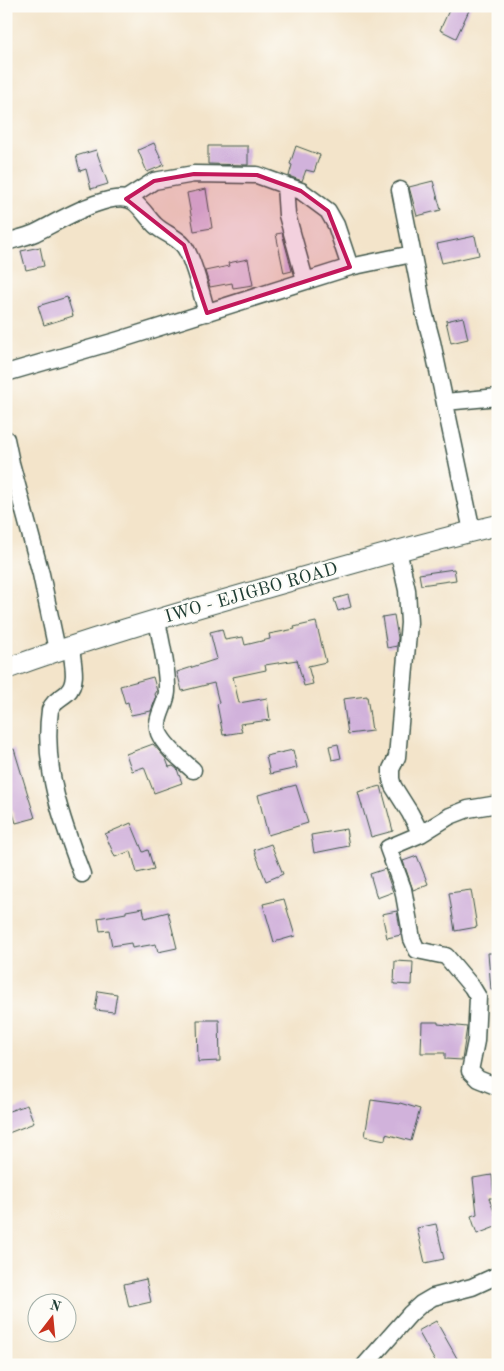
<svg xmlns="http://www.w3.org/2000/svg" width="504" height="1371" font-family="'Old Standard TT',serif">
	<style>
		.building { fill: #d1b2db }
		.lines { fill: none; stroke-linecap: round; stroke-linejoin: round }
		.minor-casing { stroke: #3f564a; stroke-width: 19 }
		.major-casing { stroke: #3f564a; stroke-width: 22 }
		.minor { stroke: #fff; stroke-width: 16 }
		.major { stroke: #fff; stroke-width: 20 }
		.marked { fill: #c2185b; fill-opacity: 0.2; stroke: #c2185b; stroke-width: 4; stroke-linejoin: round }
		.labels { text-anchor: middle; stroke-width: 4; stroke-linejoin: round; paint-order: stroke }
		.street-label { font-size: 18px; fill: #1f3d34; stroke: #fdfcf7 }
	</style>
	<rect width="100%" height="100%" fill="#fdfcf7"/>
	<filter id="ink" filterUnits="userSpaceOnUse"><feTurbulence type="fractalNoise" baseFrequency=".02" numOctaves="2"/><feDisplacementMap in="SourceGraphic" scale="10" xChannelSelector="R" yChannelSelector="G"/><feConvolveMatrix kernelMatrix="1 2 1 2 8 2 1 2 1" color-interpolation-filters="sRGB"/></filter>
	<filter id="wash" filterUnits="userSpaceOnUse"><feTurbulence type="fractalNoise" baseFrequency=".0096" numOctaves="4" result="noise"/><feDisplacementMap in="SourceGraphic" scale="20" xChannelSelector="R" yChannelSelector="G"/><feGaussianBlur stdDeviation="1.12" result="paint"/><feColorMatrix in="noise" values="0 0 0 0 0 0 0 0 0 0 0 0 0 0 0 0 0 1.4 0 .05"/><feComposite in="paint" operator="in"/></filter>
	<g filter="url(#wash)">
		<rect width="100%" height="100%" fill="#f3e4ca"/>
		<g id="blocks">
			<path class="building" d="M451 6H471L456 38 440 30Z
				M154 143 164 165 147 172 138 150Z
				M208 146H248V165L208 164Z
				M296 146 320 155 314 172 306 170 302 181 289 176 292 165 290 164Z
				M96 150 108 184 91 189 86 169 80 171 76 156Z
				M433 181 441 210 417 216 409 187Z
				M206 189 212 228 194 231 187 193Z
				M282 233 292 271 284 273 276 234Z
				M475 236 479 255 442 263 437 244Z
				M40 247 44 266 26 270 21 251Z
				M248 259 253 285 233 288 232 283 210 287 205 271 229 266 228 263Z
				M67 297 73 316 44 325 38 306Z
				M463 317 468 339 451 343 446 321Z
				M454 569 456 580 421 585 419 574Z
				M348 595 351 607 338 611 334 599Z
				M394 615 398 638 397 646 387 648 382 617Z
				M316 622 326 662 308 666 313 684 304 686 297 660 265 665 266 670 233 677 239 703 267 698 270 720 240 724 242 732 223 735 217 704 219 703 214 683 182 691 177 672 217 659 210 632 222 629 225 640 243 637 245 645 270 639 269 634 295 629 294 627Z
				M153 677 157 691 155 694 156 698 151 711 131 715 128 702 125 703 120 686Z
				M367 696 372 731 348 734 343 699Z
				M153 744 166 759 169 767 173 766 177 769 182 783 154 793 144 767 132 771 126 754Z
				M338 744 341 758 332 760 329 746Z
				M14 749 35 818 16 823 6 791V751Z
				M293 750 297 768 270 774 266 756Z
				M296 785 308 823 268 835 258 795Z
				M381 786 393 831 371 837 358 792Z
				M131 823 143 852 148 850 154 869 137 873 131 851 115 857 105 834Z
				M346 829 349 846 314 853 311 835Z
				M271 844 283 874 266 881 254 850Z
				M417 856 428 884 413 890 403 861Z
				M385 869 393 892 377 898 370 874Z
				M471 890 477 927 455 931 449 893Z
				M284 899 295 936 274 942 263 904Z
				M143 908 145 918 168 912 177 948 158 952 156 944 132 948 131 943 112 946 109 930 100 931 98 918 126 913V911Z
				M397 911 401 935 387 938 382 914Z
				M488 953H498V990H491Z
				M395 961 413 962 412 985 394 984Z
				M98 991 117 994 114 1012 95 1010Z
				M197 1020H219L220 1061 198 1062Z
				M422 1022H438V1024L467 1027 462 1060 445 1059V1053H421Z
				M371 1100 399 1104 400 1103 420 1109 411 1141 386 1134 385 1140 365 1136Z
				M27 1105 34 1123 6 1134V1112Z
				M492 1175 494 1198H489L498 1222V1226L477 1234 471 1216 477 1214 473 1178Z
				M436 1224 444 1259 425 1263 417 1228Z
				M146 1279 151 1302 129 1307 124 1284Z
				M436 1321 458 1360 449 1365H437L418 1331Z"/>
		</g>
	</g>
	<g filter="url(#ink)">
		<use href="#blocks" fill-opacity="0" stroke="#3f564a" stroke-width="1"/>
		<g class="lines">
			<g class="minor-casing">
				<path id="minor" d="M285 185 287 215 305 280
					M400 190 424 312 432 342 472 531
					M126 199 154 181 194 174 257 175 301 191 328 211 336 225 350 267
					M6 242C16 239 26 237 35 233 56 223 113 187 134 202 142 208 148 218 155 225 163 233 175 236 183 245 193 256 202 297 207 313
					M6 373 119 340 350 267 412 254
					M445 402 498 397
					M6 439 11 463 41 574 57 650
					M398 550 407 590 409 623 397 757 391 769V779L393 786 410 813 421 834
					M157 620C161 643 168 669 167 692 166 706 154 719 159 733 165 747 182 760 193 770
					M71 647C72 661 79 682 67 693 60 699 53 701 50 710 42 767 62 821 82 874
					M498 804 468 809 450 816 421 834 388 848 403 889 412 939 417 950 446 956 472 987 478 997 476 1041 470 1071 478 1079 498 1087
					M365 1365 410 1314 421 1304 433 1297 472 1287 498 1275"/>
			</g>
			<g class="major-casing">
				<path id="major" d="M6 669C85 640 165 617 245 594 329 570 413 545 498 525"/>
			</g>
			<use href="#minor" class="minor"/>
			<use href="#major" class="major"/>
		</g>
	</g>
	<path class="marked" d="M194 174 257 175 301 191 328 211 350 267 207 313 184 245 126 199 154 181Z"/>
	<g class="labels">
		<g class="street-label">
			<text transform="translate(251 592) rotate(-16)" y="6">IWO - EJIGBO ROAD</text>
		</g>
	</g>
	<rect width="504" height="1371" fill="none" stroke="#fdfcf7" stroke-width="25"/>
	<g transform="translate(52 1318) rotate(16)"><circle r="24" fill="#fdfcf7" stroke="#a4b0a9"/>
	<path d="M0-4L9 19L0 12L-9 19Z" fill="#c8321e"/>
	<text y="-8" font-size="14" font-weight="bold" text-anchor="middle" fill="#1f3d34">N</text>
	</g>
</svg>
